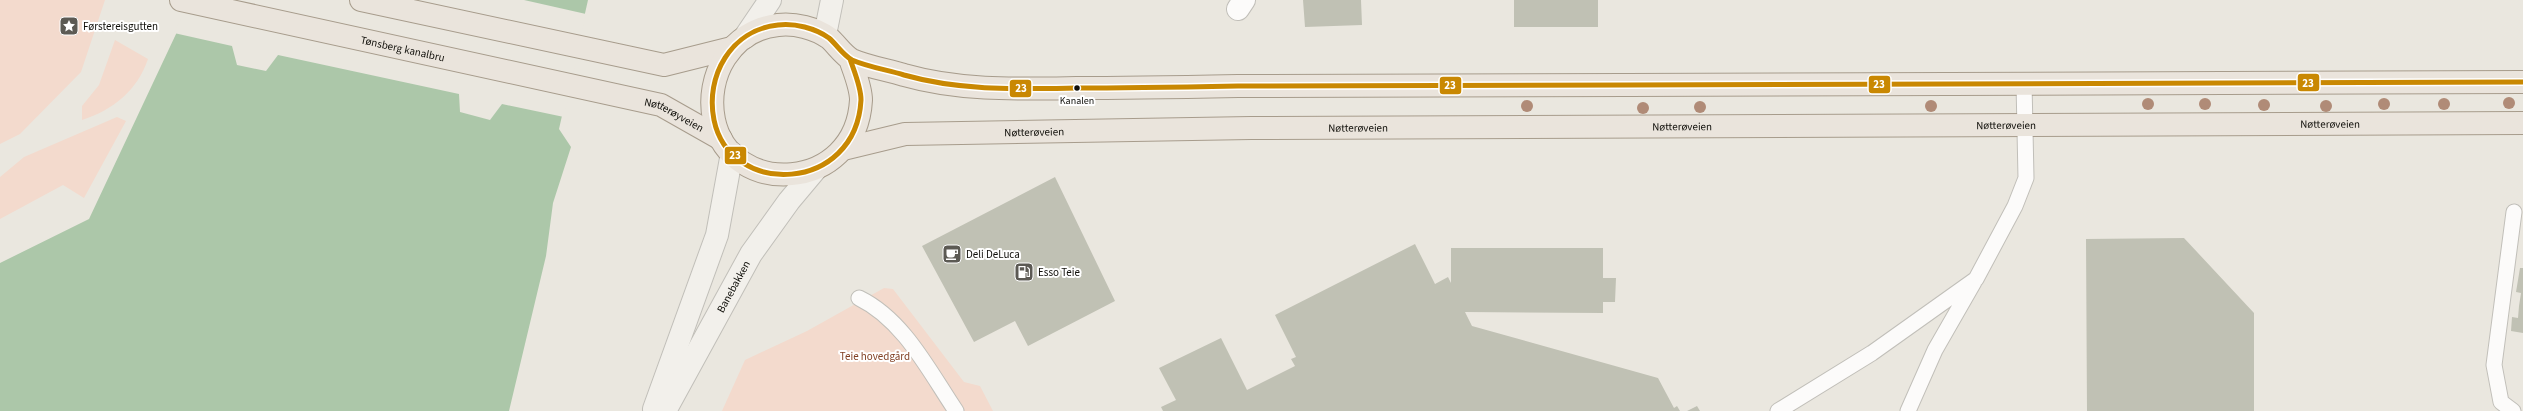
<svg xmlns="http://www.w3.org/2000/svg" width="2523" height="411" font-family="'Source Sans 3',sans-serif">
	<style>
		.green { fill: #f3dacd }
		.water { fill: #acc7a9 }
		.pier { fill: #eae7df }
		.building { fill: #c0c1b4 }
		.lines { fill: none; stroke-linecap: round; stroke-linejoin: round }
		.lane-casing { stroke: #c1bfb9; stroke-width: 17 }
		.street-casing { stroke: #c1bfb9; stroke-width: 24 }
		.secondary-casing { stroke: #c1bfb9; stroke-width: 24 }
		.primary-casing { stroke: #a79c8c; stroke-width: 24 }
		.lane { stroke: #fcfbfa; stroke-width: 15 }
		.street { stroke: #fcfbfa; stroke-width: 22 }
		.secondary { stroke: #f2f0eb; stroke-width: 22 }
		.primary { stroke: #eae4dc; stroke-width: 22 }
		.bus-1-casing { stroke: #fff; stroke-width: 8 }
		.bus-1 { stroke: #c98802; stroke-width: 5 }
		.tree { fill: #b08b77 }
		.bus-dot { fill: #0f0e09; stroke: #fff; stroke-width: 1.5 }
		.labels { text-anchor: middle; stroke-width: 4; stroke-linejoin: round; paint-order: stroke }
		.bus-label { font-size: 10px; fill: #0f0e09; stroke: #fff }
		.poi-label { font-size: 11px; fill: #0f0e09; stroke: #fff; text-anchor: start }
		.street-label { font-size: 11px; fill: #0f0e09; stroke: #fff }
		.park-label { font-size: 11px; fill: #803f22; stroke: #fff }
		.line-badge { stroke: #fff; stroke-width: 1.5 }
		.badge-label { font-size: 11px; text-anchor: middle; font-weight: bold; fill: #fff }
	</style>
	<rect width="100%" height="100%" fill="#eae7df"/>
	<path class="green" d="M0 0H105L81 72 20 134 0 144Z
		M115 40 148 59C137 91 113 110 82 120V106L99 85Z
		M117 117 126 121 84 198 63 185 0 219V177L24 157Z
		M884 288 893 289 964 382 980 386 993 411H722L745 360 807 331Z"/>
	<path class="water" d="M192 0H588L559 129 571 147 553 203 546 256 509 411H0V263L89 219Z"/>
	<path class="pier" d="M190 0H524L586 14 564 117 502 104 490 120 460 112 459 94 278 55 266 71 237 65 232 46 174 33Z"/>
	<path class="building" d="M1303 0H1361L1362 25 1305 27Z
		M1514 0H1598V27H1514Z
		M1055 177 1115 301 1028 346 1015 321 974 342 922 246Z
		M2184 238 2254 313V411H2087L2086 239Z
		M1415 244 1435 284 1448 277 1451 283V248H1603V278H1616L1615 302H1603V313L1465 312 1472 326 1658 378 1674 408 1677 406 1680 411H1163L1161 407 1176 400 1159 368 1221 338 1247 390 1295 366 1291 359 1296 357 1275 315Z
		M2520 268H2523V333L2511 331 2512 317 2518 318 2519 306 2521 293 2516 292Z
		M1697 406 1700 411H1687Z"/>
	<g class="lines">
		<g class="lane-casing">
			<path id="lane" d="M859 298C904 320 929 371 956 411
				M1778 411 1872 353 1976 279 2015 206 2026 178 2024 83
				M1908 411 1935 350 1974 282
				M2513 411 2501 402 2494 365 2514 212"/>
		</g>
		<g class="street-casing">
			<path id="street" d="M1238 9 1244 0"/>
		</g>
		<g class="secondary-casing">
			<g id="secondary">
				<path d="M825 35 832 0"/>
				<path d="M745 37 770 0"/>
				<path d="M654 409 717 235 732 153"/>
				<path id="s1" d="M665 411 751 254 789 201 815 170"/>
			</g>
		</g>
		<g class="primary-casing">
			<g id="primary">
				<path id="s2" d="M181 0 661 105 721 139"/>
				<path d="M361 0 664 65 732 48"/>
				<path d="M850 59C854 71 861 87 861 100 856 193 730 198 714 120 705 76 731 30 778 25 795 23 815 28 829 38 837 45 843 55 852 60 868 67 888 70 904 75 960 91 1018 89 1076 88 1130 88 1184 87 1238 86 1367 85 1497 86 1627 85 1925 84 2224 83 2523 82"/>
				<path id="s3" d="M843 149 905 134 1251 128 2523 123"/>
			</g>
		</g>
		<use href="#lane" class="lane"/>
		<use href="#street" class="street"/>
		<use href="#secondary" class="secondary"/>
		<use href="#primary" class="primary"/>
		<g class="bus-1-casing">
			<path id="bus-1" d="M850 59C854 71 861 87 861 100 856 193 730 198 714 120 705 76 731 30 778 25 795 23 815 28 829 38 837 45 843 55 852 60 868 67 888 70 904 75 960 91 1018 89 1076 88 1130 88 1184 87 1238 86 1367 85 1497 86 1627 85 1925 84 2224 83 2523 82"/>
		</g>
		<use href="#bus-1" class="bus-1"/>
	</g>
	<g class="tree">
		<circle cx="2509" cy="103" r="6"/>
		<circle cx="2148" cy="104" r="6"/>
		<circle cx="2205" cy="104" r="6"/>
		<circle cx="2384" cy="104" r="6"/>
		<circle cx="2444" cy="104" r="6"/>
		<circle cx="2264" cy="105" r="6"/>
		<circle cx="1527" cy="106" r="6"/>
		<circle cx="1931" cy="106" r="6"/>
		<circle cx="2326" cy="106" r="6"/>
		<circle cx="1700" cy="107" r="6"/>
		<circle cx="1643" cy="108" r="6"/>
	</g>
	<defs>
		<g id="sight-square" transform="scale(1)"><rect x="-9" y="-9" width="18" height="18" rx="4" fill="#5c5a54" stroke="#fff"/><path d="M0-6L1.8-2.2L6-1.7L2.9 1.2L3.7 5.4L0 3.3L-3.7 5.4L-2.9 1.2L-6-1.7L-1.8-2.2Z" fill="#fff"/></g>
		<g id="cafe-square" transform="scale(1)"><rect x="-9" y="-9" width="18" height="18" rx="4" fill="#5c5a54" stroke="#fff"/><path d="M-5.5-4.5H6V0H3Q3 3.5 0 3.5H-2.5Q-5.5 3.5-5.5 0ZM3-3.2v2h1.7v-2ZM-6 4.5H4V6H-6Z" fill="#fff"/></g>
		<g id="fuel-square" transform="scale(1)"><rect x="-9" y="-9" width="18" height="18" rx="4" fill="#5c5a54" stroke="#fff"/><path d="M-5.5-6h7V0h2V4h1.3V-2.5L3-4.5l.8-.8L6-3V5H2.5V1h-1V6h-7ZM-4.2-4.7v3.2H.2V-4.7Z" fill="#fff"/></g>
	</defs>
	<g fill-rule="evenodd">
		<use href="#sight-square" x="69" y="26"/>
		<use href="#cafe-square" x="952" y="254"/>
		<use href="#fuel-square" x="1024" y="272"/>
	</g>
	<circle class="bus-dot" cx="1077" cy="88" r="3.5"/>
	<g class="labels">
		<g class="bus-label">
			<text x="1077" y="104">Kanalen</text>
		</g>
		<g class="poi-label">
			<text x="83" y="30">Førstereisgutten</text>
			<text x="966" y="258">Deli DeLuca</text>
			<text x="1038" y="276">Esso Teie</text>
		</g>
		<g class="street-label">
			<text dy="4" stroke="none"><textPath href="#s2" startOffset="227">Tønsberg kanalbru</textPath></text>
			<text dy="4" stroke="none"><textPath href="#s2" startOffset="507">Nøtterøyveien</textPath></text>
			<text dy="4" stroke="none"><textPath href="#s3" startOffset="1489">Nøtterøveien</textPath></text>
			<text dy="4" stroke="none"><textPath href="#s3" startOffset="841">Nøtterøveien</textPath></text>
			<text dy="4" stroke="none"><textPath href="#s3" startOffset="1165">Nøtterøveien</textPath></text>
			<text dy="4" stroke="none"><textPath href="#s3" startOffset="517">Nøtterøveien</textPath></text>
			<text dy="4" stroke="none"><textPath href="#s3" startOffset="193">Nøtterøveien</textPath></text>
			<text dy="4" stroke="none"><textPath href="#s1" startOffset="142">Banebakken</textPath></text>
		</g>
		<g class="park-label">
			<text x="875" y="360">Teie hovedgård</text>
		</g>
	</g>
	<g class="line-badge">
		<rect x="2297" y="73" width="23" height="19" rx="4" fill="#c98802"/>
		<rect x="1868" y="75" width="23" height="19" rx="4" fill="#c98802"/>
		<rect x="1439" y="76" width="23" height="19" rx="4" fill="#c98802"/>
		<rect x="1009" y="79" width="23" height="19" rx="4" fill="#c98802"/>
		<rect x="724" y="146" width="23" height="19" rx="4" fill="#c98802"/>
	</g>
	<g class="badge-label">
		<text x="2308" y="87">23</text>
		<text x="1879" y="88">23</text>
		<text x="1450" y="89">23</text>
		<text x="1021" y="92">23</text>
		<text x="735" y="159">23</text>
	</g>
</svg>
